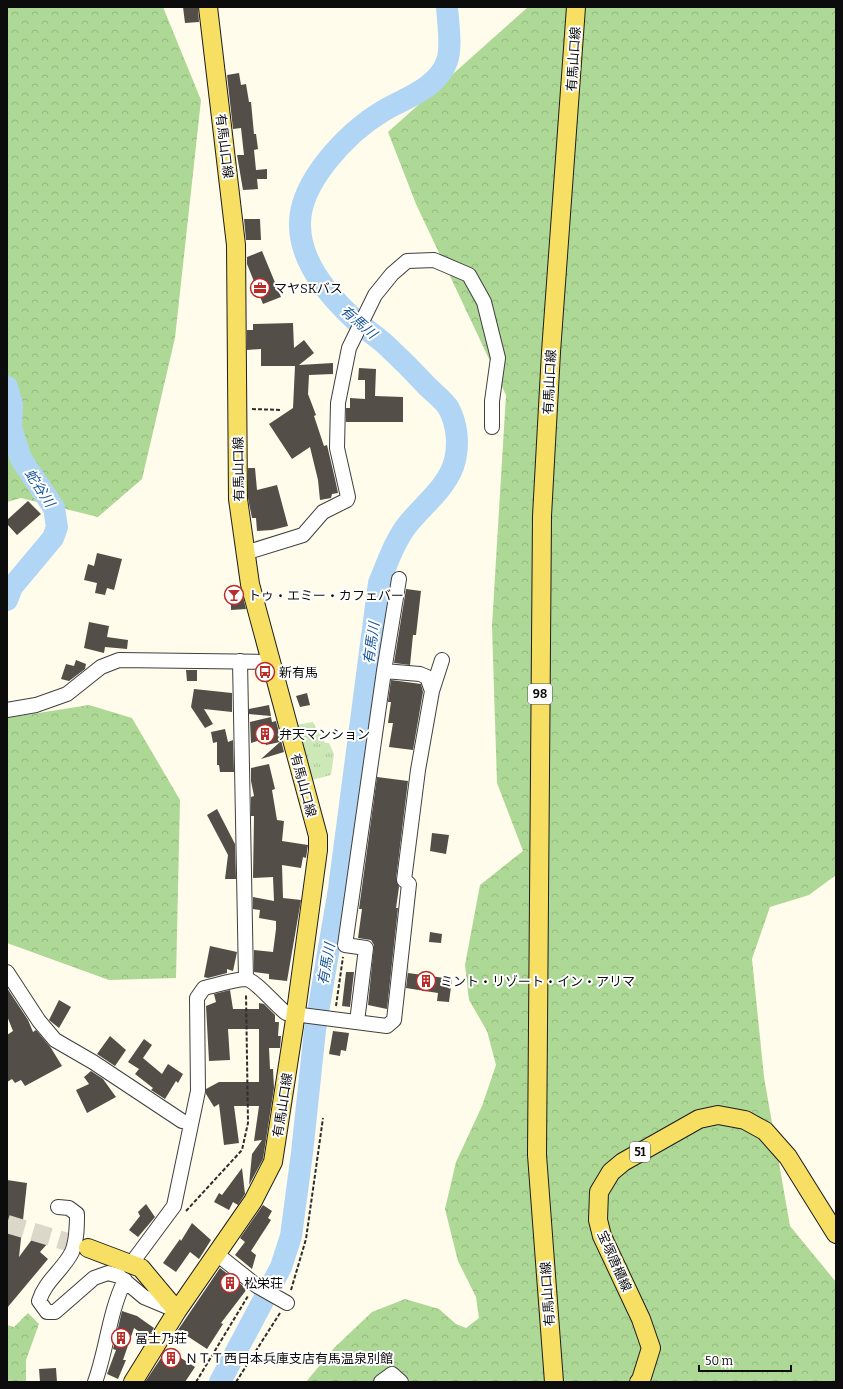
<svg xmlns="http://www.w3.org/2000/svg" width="843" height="1389" font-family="Bitter,'Noto Sans JP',serif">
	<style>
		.forest { fill: url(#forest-crowns) }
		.park { fill: url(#park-tufts) }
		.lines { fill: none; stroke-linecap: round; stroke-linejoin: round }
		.river { stroke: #b1d6f5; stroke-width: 22 }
		.building { fill: #544e48 }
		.major-tunnel { stroke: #dbd8ca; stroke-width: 18; stroke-dasharray: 18 9; stroke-linecap: butt }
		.minor-casing { stroke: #3f3f3f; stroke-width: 16 }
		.major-casing { stroke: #1d1d1d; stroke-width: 20 }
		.path { stroke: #2e2e2e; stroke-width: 2; stroke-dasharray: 4 2; stroke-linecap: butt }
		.minor { stroke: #fff; stroke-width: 14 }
		.major { stroke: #f6df63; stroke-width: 18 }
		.labels { text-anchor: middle; stroke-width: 4; stroke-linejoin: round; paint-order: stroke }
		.shield { fill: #fff; stroke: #555; stroke-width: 1 }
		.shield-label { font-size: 12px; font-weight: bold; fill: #0c0c0c }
		.street-label { font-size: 13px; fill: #0c0c0c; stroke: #fff }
		.poi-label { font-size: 13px; fill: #0c0c0c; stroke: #fff; text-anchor: start }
		.water-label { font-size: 14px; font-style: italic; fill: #18579b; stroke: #fff }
	</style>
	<defs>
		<pattern id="forest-crowns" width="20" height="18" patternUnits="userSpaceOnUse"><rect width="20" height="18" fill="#aed895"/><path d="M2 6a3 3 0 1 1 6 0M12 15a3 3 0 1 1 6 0" fill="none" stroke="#94b87f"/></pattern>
		<pattern id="park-tufts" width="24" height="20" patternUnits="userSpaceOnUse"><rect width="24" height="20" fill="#cce8b6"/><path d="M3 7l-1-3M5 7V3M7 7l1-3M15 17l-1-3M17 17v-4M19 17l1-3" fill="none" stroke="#aec69b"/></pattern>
	</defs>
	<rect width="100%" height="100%" fill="#fffceb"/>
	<path class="forest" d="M7 7H163L201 100 175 338 142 479 98 517 21 498 7 502Z
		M528 7H836V875L809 895 770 907 752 959 764 1077 790 1226 836 1282V1382H306L334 1348 372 1312 405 1299 439 1309 456 1324 466 1328 479 1318 476 1297 458 1261 445 1209 456 1162 482 1106 496 1065 487 1031 469 1000 465 965 480 885 523 851 497 783 492 626 506 395 416 204 388 132Z
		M89 705 132 718 180 800 176 978 109 980 7 943V718Z
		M28 1313 39 1324 26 1360V1382H7V1325L14 1327Z"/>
	<path class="park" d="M313 722C316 730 321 735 325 743H329L334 754 331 775 312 780 296 725Z"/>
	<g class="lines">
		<path class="river" d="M7 387 12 404 11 428 21 459 54 508 57 527 53 538 12 587 7 600
			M220 1382 281 1267 291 1236 302 1153 315 1030 339 889 379 583C387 564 395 540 408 524 424 504 449 486 455 460 459 443 457 423 448 407 443 400 434 393 427 386 414 372 400 358 386 345 376 336 365 329 355 320 329 296 300 262 300 225 299 182 348 132 383 111 405 98 438 88 447 61 452 48 448 22 447 7"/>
	</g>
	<path class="building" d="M183 7H198L199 22 185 23Z
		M239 73 241 85 246 84 249 102H251L254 134H256L258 149 254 150 256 170 267 169V179H257L258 189 243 190 237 155H244L241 128 233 129 227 75Z
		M244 219H260L261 240H246Z
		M262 251 281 297 263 304 247 264V257Z
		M293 323 294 348 304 340 314 353 299 365 333 363V374L309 375 308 394 316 415 314 416 324 446 327 445 335 479 338 493 332 494 331 498 320 500 318 480 310 447 292 459 269 424 293 408 295 366H261V349L247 350V330H253V324Z
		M359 368 376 369 375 396 403 397V422H346V408H350V398L365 399V380H358Z
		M248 468H255L257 490 277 485 288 526 272 530 257 531 256 518H252L248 498Z
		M28 501 41 514 17 535 7 524V520Z
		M97 553 122 559 114 590 107 588 105 595 95 593 97 583 84 580 88 564 94 566Z
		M406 589 421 591 416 635H413L410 665 394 663Z
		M243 597 246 609 231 610V601H234L233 598Z
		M89 622 109 626 107 637 128 640 127 649 105 647 104 653 84 648Z
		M76 660 86 664 85 669 69 681 61 679 66 664 74 666Z
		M186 670H197V681H187Z
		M391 680 421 684 423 692 413 750 389 747 393 723H388L391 702H388Z
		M194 689 232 693V712L204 709 213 724 205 728 191 707Z
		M307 693 310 705 300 707 296 696Z
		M269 705 271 716 249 714V709Z
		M271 717 272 722 276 721 284 752 261 759 280 742 266 745 264 739 251 743 250 722Z
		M225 729 228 742 233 740 234 772H220L219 765H217V742L213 743 211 732Z
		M269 764 275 789 272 790 277 820 284 821 282 841 308 845 306 858 303 857 301 868 282 865 283 898 301 900 287 981 269 979V974L254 972V950L273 952 276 929V921L259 918 260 910 253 909V897L274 901 273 877 253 878 254 816H251V797L254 796 251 781V768Z
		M377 777 408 781 396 879 399 887 396 908H398L387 1009 368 1005 374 945 371 940 358 938 362 909H359Z
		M217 809 235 844 236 879H225L228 855 207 815Z
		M432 833 449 835 446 854 430 851Z
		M430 932 442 934 441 943 429 942Z
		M210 946 237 952 233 971 227 969V973L208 978 204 977Z
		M409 963 408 973 452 979 449 1002 437 1001 438 993 406 988Z
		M346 972H354L350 1007 342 1006Z
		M7 988 28 1020 33 1032 36 1030 51 1048 62 1066 25 1086 21 1080 15 1083 12 1079 7 1082V1035L13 1031 7 1016Z
		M230 990 233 1009H259V1003L264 1004 275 1015V1022H279L278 1036H281L280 1048H269L270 1069H273L274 1088 263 1159 249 1185 252 1154 262 1140 254 1141 259 1106H234L239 1143 224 1145 219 1104 214 1107 206 1094V1089L219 1082H259V1029H228L230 1060 209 1061 206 1006 216 1002 214 994Z
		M59 1000 71 1007 59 1028 49 1020Z
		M333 1031 349 1033 346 1051 341 1050 340 1056 329 1054Z
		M110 1036 126 1050 115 1066 97 1054Z
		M144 1039 152 1045 143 1058 162 1074 168 1064 183 1074 178 1083 176 1081 165 1099 151 1090 153 1088 135 1074 139 1069 128 1062Z
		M91 1071 103 1079 116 1097 87 1113 76 1090 89 1084 84 1077Z
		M242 1168 245 1194 238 1205 233 1202 229 1210 214 1202 219 1193 222 1195Z
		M7 1180 27 1183 19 1257 36 1234 48 1243 40 1252 48 1259 7 1308Z
		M146 1204 155 1217 138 1237 129 1230 140 1216 138 1212Z
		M263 1205 272 1211 268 1218 271 1220 251 1251 256 1255 252 1269 235 1255 245 1242 240 1238Z
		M192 1223 211 1240 199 1259 190 1252 176 1272 163 1263 180 1239 181 1241Z
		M220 1268 247 1289 221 1323 223 1324 207 1349 178 1330Z
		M122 1311 137 1316 154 1328 148 1338 134 1328 123 1360H126L118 1379 107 1374 116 1350 113 1349Z
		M167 1349 195 1367 185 1382H145Z
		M56 1368 57 1382H40L39 1369Z"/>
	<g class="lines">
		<path class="major-tunnel" d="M7 1224 88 1248"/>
		<g class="minor-casing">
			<path id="minor" d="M245 553 303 535 323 512 347 500 348 497 337 448 338 403 349 348 375 295 392 274 407 261 434 260 469 275 484 302 498 358 492 401V427
				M240 661 246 979
				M384 671 420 674 427 677 432 691
				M7 710 36 705 67 694 101 667 119 660 270 662
				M7 972 39 1021 55 1040 93 1062 182 1121 191 1123
				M357 1022 366 948 345 945 384 671 399 579
				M58 1207 69 1208 77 1214C77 1226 77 1240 72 1252 63 1270 45 1281 39 1301L47 1312H55L94 1278 108 1273 119 1276 144 1297 175 1310
				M218 1255 257 1286 287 1303
				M131 1264 174 1206 198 1091 197 998 204 988C217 985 232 980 245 979 255 979 276 1006 286 1013L387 1026 394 1020 409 884 404 880 418 770 432 691 442 660
				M95 1382C107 1349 109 1312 125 1280
				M381 1382 392 1374 401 1382"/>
		</g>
		<g class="major-casing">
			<path id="major" d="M88 1248 141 1268 177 1311
				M133 1382 177 1311 253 1201 273 1162 294 1026 318 850V836L250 584 238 499 236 245 208 7
				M554 1382 537 1155 542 516 551 352 576 7
				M639 1382 641 1380 651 1348 641 1319 602 1236 598 1220 599 1192 611 1172 623 1162 699 1119 718 1115 745 1120 765 1131 788 1157 836 1234"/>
		</g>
		<path class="path" d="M252 409 282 410
			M336 1006 343 957
			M186 1211 242 1150 248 1123 246 994
			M291 1290 306 1239 323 1118
			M196 1382 248 1296
			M236 1382 280 1313"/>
		<use href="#minor" class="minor"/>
		<use href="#major" class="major"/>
	</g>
	<defs>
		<g id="office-ring" transform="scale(1)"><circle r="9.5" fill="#fff" stroke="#b92c27" stroke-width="1.5"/><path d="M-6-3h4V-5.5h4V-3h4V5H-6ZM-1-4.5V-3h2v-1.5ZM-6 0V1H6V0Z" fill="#b92c27"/></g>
		<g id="bar-ring" transform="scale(1)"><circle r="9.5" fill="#fff" stroke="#b92c27" stroke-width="1.5"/><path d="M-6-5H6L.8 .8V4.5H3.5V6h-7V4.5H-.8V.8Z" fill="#b92c27"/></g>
		<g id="bus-ring" transform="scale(1)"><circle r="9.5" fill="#fff" stroke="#b92c27" stroke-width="1.5"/><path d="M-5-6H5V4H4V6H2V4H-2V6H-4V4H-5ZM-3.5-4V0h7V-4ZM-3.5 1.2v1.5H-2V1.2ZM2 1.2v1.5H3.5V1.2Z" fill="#b92c27"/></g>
		<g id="building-ring" transform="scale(1)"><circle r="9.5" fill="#fff" stroke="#b92c27" stroke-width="1.5"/><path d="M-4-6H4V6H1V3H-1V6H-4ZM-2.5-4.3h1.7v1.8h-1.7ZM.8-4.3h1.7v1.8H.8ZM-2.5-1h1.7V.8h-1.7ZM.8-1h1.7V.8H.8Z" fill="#b92c27"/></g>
	</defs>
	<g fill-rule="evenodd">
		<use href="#office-ring" x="260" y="288"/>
		<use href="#bar-ring" x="234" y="595"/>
		<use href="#bus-ring" x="265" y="672"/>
		<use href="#building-ring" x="265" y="734"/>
		<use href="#building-ring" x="426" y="981"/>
		<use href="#building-ring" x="230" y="1283"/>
		<use href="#building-ring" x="121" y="1338"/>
		<use href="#building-ring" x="171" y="1358"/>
	</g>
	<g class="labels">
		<g class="shield">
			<rect x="528" y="684" width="24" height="20" rx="3"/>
			<rect x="630" y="1142" width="20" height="20" rx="3"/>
		</g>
		<g class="shield-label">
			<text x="540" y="698">98</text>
			<text x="640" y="1156">51</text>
		</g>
		<g class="street-label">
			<text transform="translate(573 59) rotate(-86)" y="5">有馬山口線</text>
			<text transform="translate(225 146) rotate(83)" y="5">有馬山口線</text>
			<text transform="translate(549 382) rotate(-87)" y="5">有馬山口線</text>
			<text transform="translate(238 469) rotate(-91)" y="5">有馬山口線</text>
			<text transform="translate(304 785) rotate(75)" y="5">有馬山口線</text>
			<text transform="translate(282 1105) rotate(-81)" y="5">有馬山口線</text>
			<text transform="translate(615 1261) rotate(66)" y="5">宝塚唐櫃線</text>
			<text transform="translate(547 1294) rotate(-94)" y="5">有馬山口線</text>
		</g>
		<g class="poi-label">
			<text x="274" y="293">マヤSKバス</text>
			<text x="248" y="600">トゥ・エミー・カフェバー</text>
			<text x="279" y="677">新有馬</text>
			<text x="279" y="739">弁天マンション</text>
			<text x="440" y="986">ミント・リゾート・イン・アリマ</text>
			<text x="244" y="1288">松栄荘</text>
			<text x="135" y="1343">冨士乃荘</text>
			<text x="185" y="1363">ＮＴＴ西日本兵庫支店有馬温泉別館</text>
		</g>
		<g class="water-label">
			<text transform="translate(359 322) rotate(41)" y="5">有馬川</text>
			<text transform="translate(40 488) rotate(57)" y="5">蛇谷川</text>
			<text transform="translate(371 643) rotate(-82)" y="5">有馬川</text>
			<text transform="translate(326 964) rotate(-80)" y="5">有馬川</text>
		</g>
	</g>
	<rect width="843" height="1389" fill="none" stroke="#0c0c0c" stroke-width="16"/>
	<path d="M699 1365v6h92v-6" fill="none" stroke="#0c0c0c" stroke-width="2"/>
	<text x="705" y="1365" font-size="12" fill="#0c0c0c" stroke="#ffffff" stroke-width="3" paint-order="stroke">50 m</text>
</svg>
